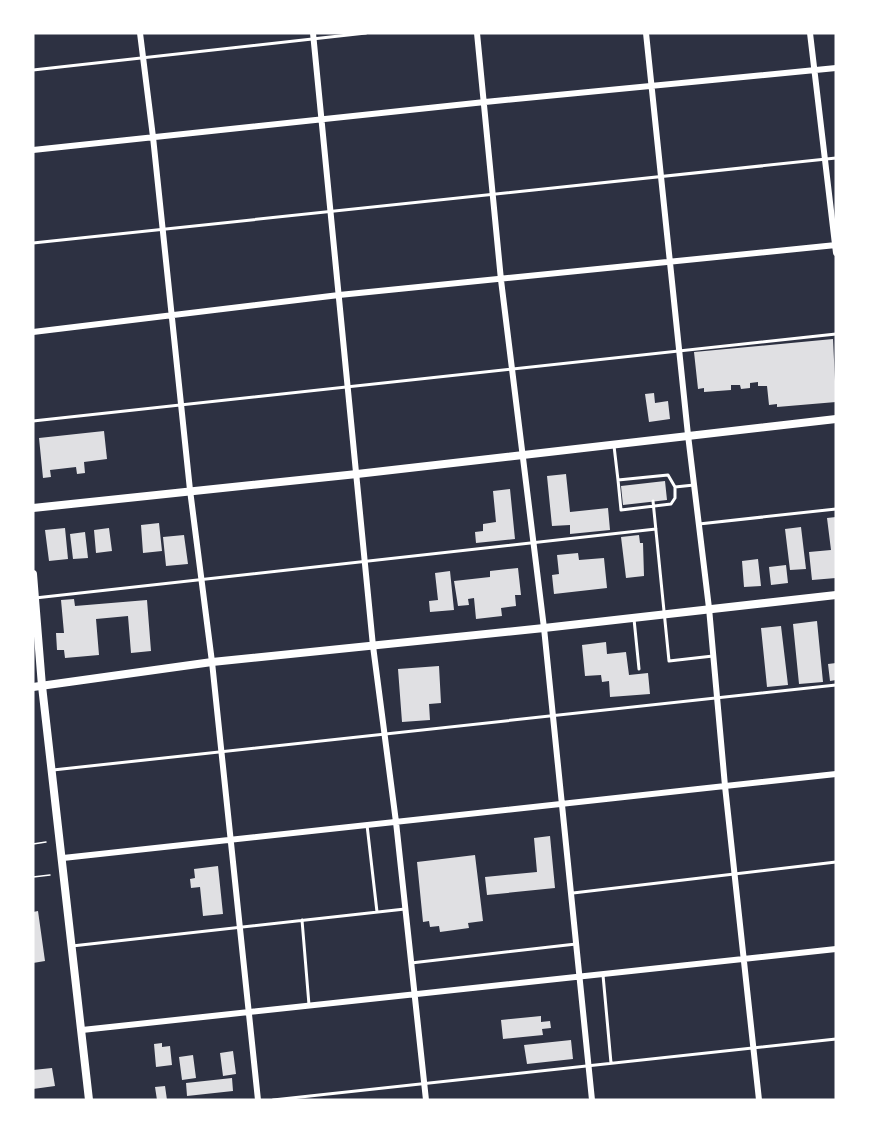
<svg xmlns="http://www.w3.org/2000/svg" width="869" height="1133" font-family="Helvetica,sans-serif">
	<style>
		.building { fill: #e0e0e3 }
		.lines { fill: none; stroke-linecap: round; stroke-linejoin: round }
		.path { stroke: #fff; stroke-width: 1.5 }
		.service { stroke: #fff; stroke-width: 3 }
		.minor { stroke: #fff; stroke-width: 6 }
		.tertiary { stroke: #fff; stroke-width: 8 }
		.secondary { stroke: #fff; stroke-width: 8 }
	</style>
	<rect width="100%" height="100%" fill="#2d3142"/>
	<path class="building" d="M833 339 836 402 777 407V404L769 405 767 386H758V382L750 383V388L741 389 740 385H731V390L704 392V388L698 389 694 352Z
		M654 393 655 403 668 401 670 419 649 422 645 394Z
		M104 431 107 459 84 462 85 473 77 474 76 467 50 470 51 477 43 478 39 438Z
		M566 474 570 512 608 508 610 530 570 534V525L552 526 547 476Z
		M665 481 667 500 623 505 621 486Z
		M510 489 515 539 476 543 475 532 483 531V524L496 522 493 491Z
		M836 517V578L812 580 809 552 831 550 827 518Z
		M159 523 162 551 143 553 141 525Z
		M801 527 806 569 790 570 785 529Z
		M65 528 68 559 49 561 45 530Z
		M109 528 112 551 96 553 94 530Z
		M85 532 88 558 73 559 70 534Z
		M184 535 188 564 166 566 163 537Z
		M639 535 640 543H643L644 576 626 578 621 537Z
		M578 553 579 560 604 558 607 588 554 594 552 575 559 574 557 555Z
		M758 559 761 586 744 587 742 561Z
		M786 565 788 583 771 585 769 567Z
		M518 568 521 595H515L516 606 501 608 502 616 476 619 474 598 468 599 469 605 458 606 454 581 490 577V571Z
		M450 571 454 610 430 612 429 601 438 600 435 573Z
		M74 599 75 606 147 600 151 651 131 653 128 616 96 619 99 655 65 658 64 650H57L56 633H64L61 600Z
		M817 621 823 682 799 684 793 624Z
		M781 626 788 685 767 687 761 628Z
		M606 642 607 654 626 652 629 675 648 673 650 694 610 697 609 681 602 682 601 675 585 676 582 645Z
		M836 663V680L830 681 828 664Z
		M439 666 441 703 429 704 430 720 402 722 398 669Z
		M550 836 555 888 487 895 485 877 537 872 534 838Z
		M475 855 483 921 468 923 469 928 440 932 439 926 430 927 429 921 423 922 417 862Z
		M218 866 223 914 203 916 200 887 191 888 190 879 195 878 194 869Z
		M38 911 45 961 33 963V912Z
		M541 1016V1022L550 1021 551 1028 542 1029 543 1035 503 1039 501 1020Z
		M571 1040 573 1059 527 1064 524 1045Z
		M162 1043V1047L170 1046 172 1065 156 1067 154 1044Z
		M233 1051 236 1074 223 1076 220 1053Z
		M193 1055 196 1078 182 1080 179 1057Z
		M52 1068 55 1086 33 1089V1070Z
		M232 1078 233 1091 187 1096 186 1083Z
		M165 1086 167 1100H157L155 1087Z"/>
	<g class="lines">
		<path class="path" d="M33 844 46 842
			M33 877 50 875"/>
		<path class="service" d="M33 70 366 33
			M33 243 836 158
			M33 421 836 334
			M614 446 618 480 668 475 675 487 694 485
			M618 480 621 510 671 504 675 498V487
			M653 501 669 661 713 656
			M699 524 836 509
			M35 598 656 529
			M634 619 639 669
			M53 770 836 685
			M367 825 377 912
			M573 893 836 862
			M302 920 309 1005
			M72 946 405 909
			M411 963 576 944
			M603 975 611 1063
			M273 1100 836 1039"/>
		<path class="minor" d="M140 33 153 137 190 490 212 662 258 1100
			M313 33 373 646 396 822 426 1100
			M477 33 501 280 544 628 592 1100
			M646 33 688 435 709 608 725 786 759 1100
			M810 33 836 253
			M33 150 485 102 836 68
			M33 332 339 295 836 245
			M63 858 836 774
			M82 1030 836 949"/>
		<path class="tertiary" d="M33 574 42 686 89 1100"/>
		<path class="secondary" d="M33 508 357 474 836 419
			M33 687 212 662 544 628 836 595"/>
	</g>
	<rect width="869" height="1133" fill="none" stroke="#ffffff" stroke-width="69"/>
</svg>
